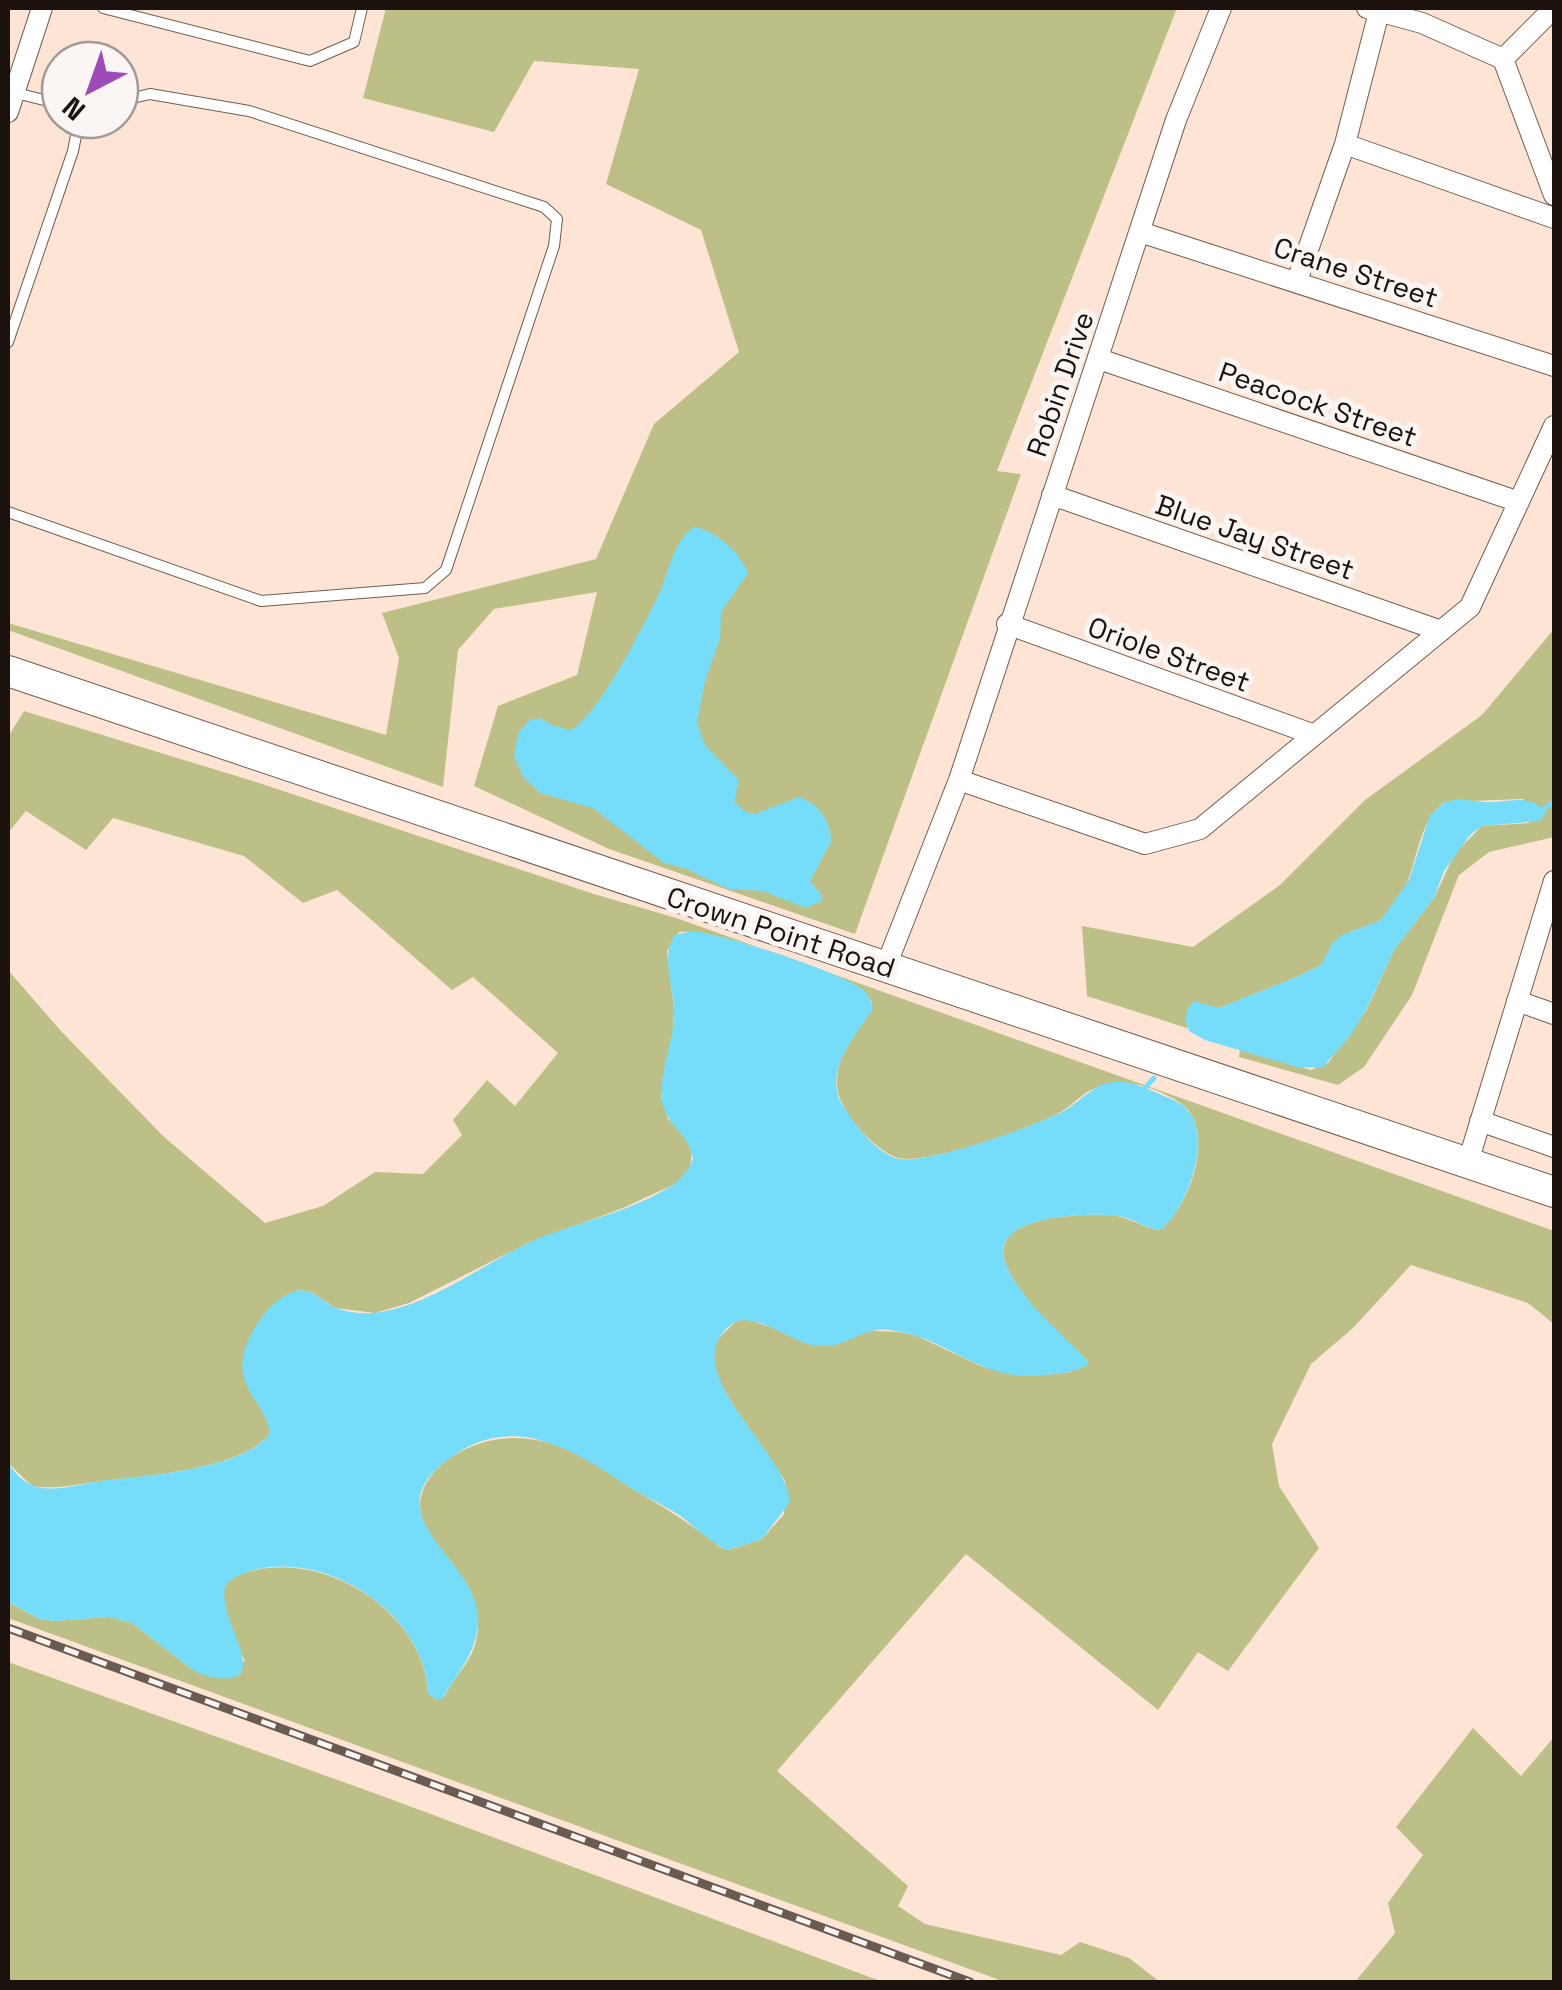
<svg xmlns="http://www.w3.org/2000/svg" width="1562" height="1990" font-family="'Space Grotesk',sans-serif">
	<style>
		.green { fill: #bdc086 }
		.water { fill: #75dcfa }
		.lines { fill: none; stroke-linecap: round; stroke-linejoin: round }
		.stream { stroke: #75dcfa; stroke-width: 5 }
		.lane-casing { stroke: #725c4f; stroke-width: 12 }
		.street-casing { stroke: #725c4f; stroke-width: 22 }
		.secondary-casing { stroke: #725c4f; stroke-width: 32 }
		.lane { stroke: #fff; stroke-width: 10 }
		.street { stroke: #fff; stroke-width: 20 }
		.secondary { stroke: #fff; stroke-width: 30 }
		.rail-casing { stroke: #695a52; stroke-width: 9 }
		.rail { stroke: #fbf6f3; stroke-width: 5; stroke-dasharray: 15; stroke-linecap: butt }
		.labels { text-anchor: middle; stroke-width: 10; stroke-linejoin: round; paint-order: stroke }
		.street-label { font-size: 28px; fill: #1b120d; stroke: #fbf6f3 }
	</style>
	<rect width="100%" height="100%" fill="#fee4d4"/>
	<path class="green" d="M386 8H1177L997 471 1021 474 855 934 609 849 474 786 498 706 577 675 597 592 494 609 458 650 443 787 8 630V623L386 735 399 658 382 613 596 559 654 424 739 352 701 230 606 184 639 69 534 61 494 132 363 98Z
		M1554 629V837L1489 852 1459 875 1412 995 1364 1067 1338 1085 1239 1057 1240 1049 1311 1070 1328 1063 1367 1009 1394 950 1434 898 1455 853 1482 826 1529 823 1523 799 1445 802C1402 832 1427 920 1351 931L1321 965 1294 978 1219 1008 1189 1006 1187 1028 1087 996 1082 926 1193 947 1280 885 1365 800 1482 715Z
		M24 711 259 783 594 894 676 918 1554 1231V1324L1528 1303 1411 1265 1353 1328 1311 1364 1272 1444 1279 1486 1319 1548 1228 1671 1198 1652 1158 1710 966 1554 777 1771 908 1886 898 1906 925 1924 1061 1955 1080 1942 1129 1958 1160 1982H1005L8 1618V1602L39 1619 55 1621 109 1617 132 1623 194 1671 245 1661C236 1642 216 1609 224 1588 229 1576 245 1572 256 1570 330 1553 425 1615 428 1693L444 1697C453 1679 469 1664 475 1645 493 1579 425 1559 420 1508 419 1487 434 1469 450 1458 498 1425 553 1437 600 1465 611 1472 620 1482 631 1488 663 1506 691 1524 720 1547L729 1550 762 1539 784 1514 785 1481 733 1405 718 1379 714 1365 715 1342 736 1321 747 1319 767 1326 900 1332 917 1336 983 1367 1045 1375 1070 1372 1087 1360C1059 1332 1023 1304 1007 1267 983 1215 1081 1214 1110 1215 1129 1216 1143 1229 1161 1230 1188 1206 1212 1144 1189 1111 1180 1099 1149 1086 1134 1084 1124 1082 1106 1085 1096 1088 1084 1091 1071 1107 1059 1113 1031 1128 927 1165 898 1158 886 1155 871 1141 862 1132 849 1117 835 1098 837 1078 839 1048 864 1029 872 1002 854 974 713 928 679 932L667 951 674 1010 673 1038 661 1097 668 1119 686 1137 692 1152 690 1167 677 1183 623 1208 528 1243 409 1303 375 1313 335 1308 313 1293 301 1290 288 1294 258 1404 268 1419 270 1433C244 1469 145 1476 101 1481 77 1484 57 1490 32 1486L8 1463V970L60 1030 163 1136 265 1223 323 1206 375 1172 423 1174 462 1135 453 1120 487 1080 515 1106 558 1053 473 977 452 990 337 890 303 903 244 856 113 818 86 850 26 811 8 833V737Z
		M8 1662 374 1793 883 1982H8Z
		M1473 1728 1521 1776 1554 1737V1982H1355L1395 1933 1388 1903 1423 1855 1396 1827Z"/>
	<path class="water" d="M694 527C715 530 741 553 748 573L721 612 720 638 705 681 697 723 705 745 739 780 734 802 746 812 755 814 799 797C818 803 832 822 831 842L810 881 822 896 821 901 806 908 763 891 729 889 684 868 664 863 593 808 540 793 523 777 514 756 518 733 530 720 540 718 554 726 571 730C598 716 644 625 659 594 669 572 673 541 694 527Z
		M1459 799C1470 800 1482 803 1493 802 1513 801 1532 794 1546 813L1539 821 1482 826 1470 835 1444 871 1434 898 1394 950 1367 1008 1351 1035 1322 1068 1297 1067 1205 1040 1189 1031C1184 1021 1185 1009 1194 1001L1219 1008 1294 978 1321 965 1333 942 1342 935 1381 920 1409 880 1430 815 1445 802Z
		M692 931C723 934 838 971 862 989 869 995 871 1000 873 1009 857 1034 827 1065 839 1098 842 1106 850 1116 855 1123 864 1136 881 1153 895 1158 923 1167 1034 1126 1062 1112 1081 1102 1091 1085 1113 1082 1129 1080 1143 1087 1157 1093 1168 1098 1182 1102 1189 1112 1212 1142 1186 1209 1161 1230 1145 1229 1134 1218 1118 1216 1089 1212 981 1214 1007 1267 1024 1304 1059 1331 1087 1360L1088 1365C1074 1372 1060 1374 1043 1375 980 1383 949 1337 890 1330 864 1326 847 1347 823 1346 791 1346 767 1315 736 1321 667 1367 786 1448 790 1502L762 1539 728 1550C709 1543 696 1527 679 1515 662 1504 643 1496 626 1485 597 1466 574 1450 539 1440 514 1432 481 1437 459 1452 361 1514 476 1555 478 1617 479 1650 458 1673 442 1699L436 1700 428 1693C426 1617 332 1553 259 1569 246 1572 234 1575 225 1586 219 1616 251 1651 241 1674 227 1683 208 1677 194 1671L132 1623 109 1617 55 1621 39 1619 8 1602V1463C15 1473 25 1484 37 1487 58 1492 79 1484 100 1481 143 1476 245 1470 270 1433 265 1401 233 1388 245 1349 253 1326 270 1300 293 1292 311 1286 320 1300 334 1307 345 1312 360 1314 372 1313 427 1308 478 1267 526 1244 572 1222 633 1213 675 1183 683 1178 689 1168 693 1159 690 1135 668 1127 663 1105 656 1080 675 1040 674 1011 674 989 660 953 675 935Z"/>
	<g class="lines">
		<path class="stream" d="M1540 811 1554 802
			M1143 1090 1154 1078"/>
		<g class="lane-casing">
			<path id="lane" d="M103 8 310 61 354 42 362 8
				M12 92 60 104
				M8 342 73 151 79 120
				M8 512 261 601 425 588 446 570 554 246 557 219 544 207 249 111 150 94 120 101"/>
		</g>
		<g class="street-casing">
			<path id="street" d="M1367 8 1422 23 1503 59 1554 195
				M1503 59 1554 8
				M8 112 42 8
				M1345 144 1554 218
				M1140 232 1554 366
				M1297 281 1345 144 1379 12
				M1099 359 1519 502
				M1052 495 1441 631
				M1007 624 1312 734
				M959 780 1145 844 1200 829 1470 607 1554 426
				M886 966 959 780 1176 120 1221 8
				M1517 1001 1554 1014
				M1480 1121 1554 1147
				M1468 1162 1554 881"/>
		</g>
		<g class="secondary-casing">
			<path id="secondary" d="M8 671 1554 1192"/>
		</g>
		<use href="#lane" class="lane"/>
		<use href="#street" class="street"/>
		<use href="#secondary" class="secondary"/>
		<g class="rail-casing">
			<path id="rail" d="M8 1628 970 1982"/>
		</g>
		<use href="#rail" class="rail"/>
	</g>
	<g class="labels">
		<g class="street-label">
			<text transform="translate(1356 272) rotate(18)" y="10">Crane Street</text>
			<text transform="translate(1060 384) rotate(-71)" y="10">Robin Drive</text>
			<text transform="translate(1318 404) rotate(19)" y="10">Peacock Street</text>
			<text transform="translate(1255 537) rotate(19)" y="10">Blue Jay Street</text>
			<text transform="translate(1169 654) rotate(20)" y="10">Oriole Street</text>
			<text transform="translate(781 932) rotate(18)" y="10">Crown Point Road</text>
		</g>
	</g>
	<rect width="1562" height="1990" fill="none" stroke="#1b120d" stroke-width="20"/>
	<g transform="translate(90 90) rotate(221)"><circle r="48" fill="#fbf6f3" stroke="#a19b97" stroke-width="2.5"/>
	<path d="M0-8L18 38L0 25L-18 38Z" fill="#9f4ab9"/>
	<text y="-15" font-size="28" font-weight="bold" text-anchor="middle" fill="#1b120d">N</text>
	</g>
</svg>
